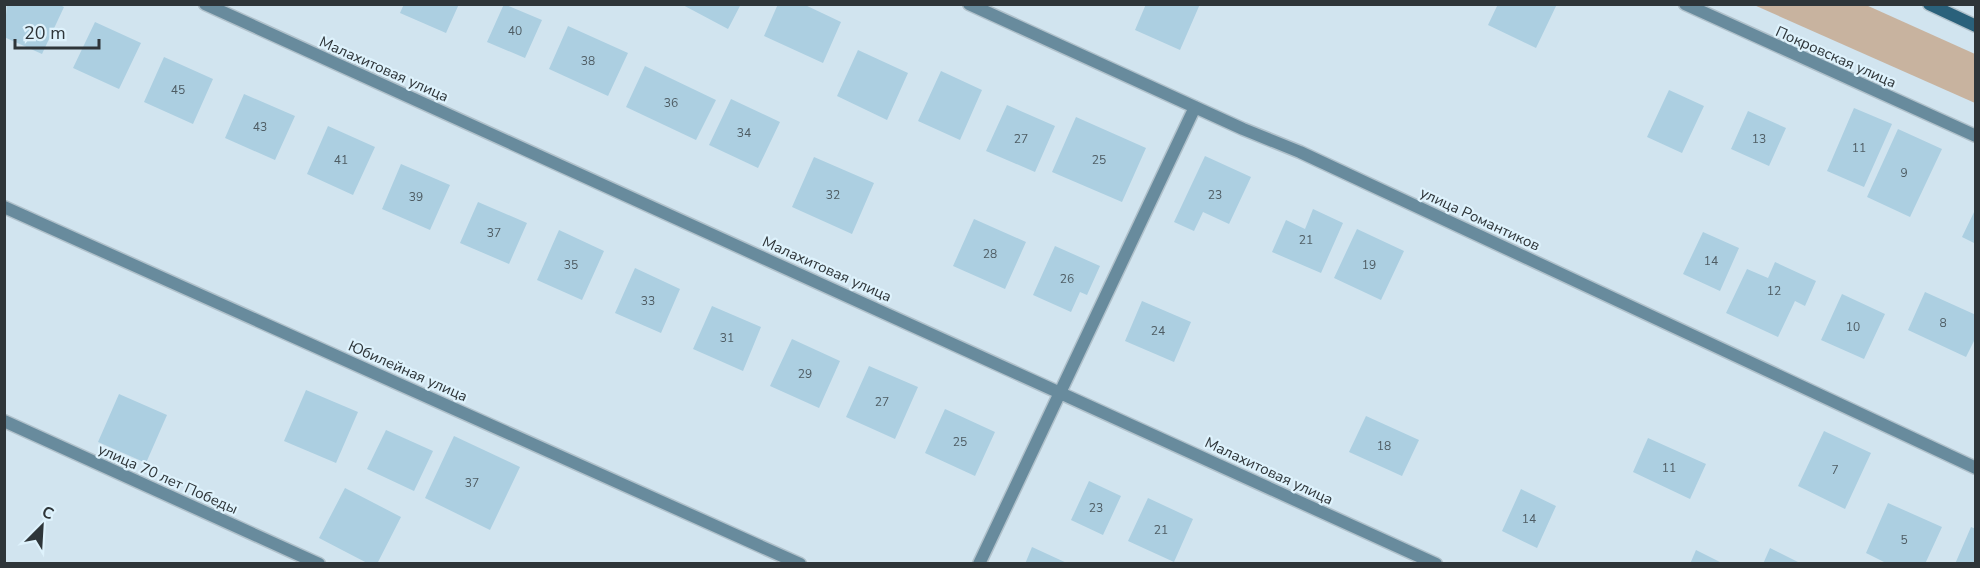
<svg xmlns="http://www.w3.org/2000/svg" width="1980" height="568" font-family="'Nunito Sans',sans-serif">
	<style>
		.green { fill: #c8b39f }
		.building { fill: #accfe1 }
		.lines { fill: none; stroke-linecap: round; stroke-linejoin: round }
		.minor-casing { stroke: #b0c1cb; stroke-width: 15 }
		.secondary-casing { stroke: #b0c1cb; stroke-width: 15 }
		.minor { stroke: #688b9d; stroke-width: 12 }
		.secondary { stroke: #2a617b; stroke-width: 12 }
		.labels { text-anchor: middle; stroke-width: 4.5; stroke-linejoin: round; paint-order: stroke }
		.number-label { font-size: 12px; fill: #4e5c63 }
		.street-label { font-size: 15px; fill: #2e3539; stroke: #def2fc }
	</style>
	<rect width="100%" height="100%" fill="#d1e4ef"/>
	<path class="green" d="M1754 5H1866L1975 54V103Z"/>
	<path class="building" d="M7 4H58L64 7 42 54 4 37Z
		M404 4H459L446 33 400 13Z
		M504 4 542 20 525 58 487 42Z
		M681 4H741L728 29Z
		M778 4H803L841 22 823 63 764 36Z
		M1146 4H1200L1180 50 1135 30Z
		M1498 4H1557L1536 48 1488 25Z
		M95 22 141 43 119 89 73 68Z
		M568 26 628 53 608 96 549 69Z
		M858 50 908 73 887 120 837 96Z
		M164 57 213 79 193 124 144 102Z
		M645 66 716 100 696 140 626 107Z
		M941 71 982 90 960 140 918 121Z
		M1669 90 1704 106 1682 153 1647 137Z
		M244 94 295 116 275 160 225 138Z
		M731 99 780 122 758 168 709 145Z
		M1007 105 1055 126 1035 172 986 151Z
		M1854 108 1892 124 1864 187 1827 171Z
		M1748 111 1786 128 1769 166 1731 149Z
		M1076 117 1146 148 1122 202 1052 172Z
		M328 126 375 147 353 195 307 174Z
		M1898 129 1942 149 1910 217 1867 197Z
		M1205 156 1251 177 1229 224 1203 212 1194 231 1174 222Z
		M814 157 874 183 852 234 792 207Z
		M401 164 450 185 430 230 382 209Z
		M478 202 527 223 509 264 460 243Z
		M1976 208V244L1962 237Z
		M1313 209 1343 223 1321 273 1272 252 1286 220 1305 229Z
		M974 219 1026 242 1005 289 953 266Z
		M1357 229 1404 251 1381 300 1334 278Z
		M559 230 604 251 582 300 537 280Z
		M1703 232 1739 248 1720 291 1683 274Z
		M1055 246 1100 266 1087 295 1080 292 1071 312 1033 295Z
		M1775 262 1816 281 1805 306 1795 301 1778 337 1726 313 1747 269 1768 278Z
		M635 268 680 289 661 333 615 313Z
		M1925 292 1976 315V337L1966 357 1908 330Z
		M1842 294 1885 314 1864 359 1821 340Z
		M1142 301 1191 322 1174 362 1125 341Z
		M712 306 761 327 743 371 693 349Z
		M792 339 840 361 819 408 770 386Z
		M869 366 918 387 895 439 846 417Z
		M306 390 358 412 336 463 284 441Z
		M119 394 167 415 146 463 98 442Z
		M945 409 995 432 975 476 925 453Z
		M1366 416 1419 440 1402 476 1349 452Z
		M386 430 433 451 414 491 367 469Z
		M1824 431 1871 453 1845 509 1798 486Z
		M454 436 520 467 490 530 425 498Z
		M1648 438 1706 464 1690 499 1633 472Z
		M1089 481 1121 496 1103 535 1071 520Z
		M345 488 401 517 377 564H369L319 538Z
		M1521 489 1556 506 1537 548 1502 531Z
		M1148 498 1193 519 1174 562 1128 541Z
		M1888 503 1942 527 1925 564H1888L1866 553Z
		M1971 527 1976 529V564H1955Z
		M1032 547 1069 564H1025Z
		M1770 548 1802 564H1763Z
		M1696 550 1724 564H1690Z"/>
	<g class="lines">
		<g class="minor-casing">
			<path id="minor" d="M205 4 1436 564
				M969 4 1243 129 1300 152 1976 468
				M1685 4 1976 136
				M4 207 800 564
				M4 421 319 564
				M979 564 1195 107"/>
		</g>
		<g class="secondary-casing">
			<path id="secondary" d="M1929 4 1976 26"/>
		</g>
		<use href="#minor" class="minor"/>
		<use href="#secondary" class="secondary"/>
	</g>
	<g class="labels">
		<g class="number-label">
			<text x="515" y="35">40</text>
			<text x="588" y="65">38</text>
			<text x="178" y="94">45</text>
			<text x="671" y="107">36</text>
			<text x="260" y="131">43</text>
			<text x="744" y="137">34</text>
			<text x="1021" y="143">27</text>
			<text x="1759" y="143">13</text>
			<text x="1859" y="152">11</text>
			<text x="341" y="164">41</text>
			<text x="1099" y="164">25</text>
			<text x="1904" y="177">9</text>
			<text x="833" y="199">32</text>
			<text x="1215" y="199">23</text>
			<text x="416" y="201">39</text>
			<text x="494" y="237">37</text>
			<text x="1306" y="244">21</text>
			<text x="990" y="258">28</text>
			<text x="1711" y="265">14</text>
			<text x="571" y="269">35</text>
			<text x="1369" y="269">19</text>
			<text x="1067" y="283">26</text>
			<text x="1774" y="295">12</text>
			<text x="648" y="305">33</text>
			<text x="1943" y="327">8</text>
			<text x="1853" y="331">10</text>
			<text x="1158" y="335">24</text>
			<text x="727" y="342">31</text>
			<text x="805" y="378">29</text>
			<text x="882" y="406">27</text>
			<text x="960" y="446">25</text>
			<text x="1384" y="450">18</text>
			<text x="1669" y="472">11</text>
			<text x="1835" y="474">7</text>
			<text x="472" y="487">37</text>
			<text x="1096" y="512">23</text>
			<text x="1529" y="523">14</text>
			<text x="1161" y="534">21</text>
			<text x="1904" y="544">5</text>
		</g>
		<g class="street-label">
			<text transform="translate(1836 57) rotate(24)" y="5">Покровская улица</text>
			<text transform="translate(384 69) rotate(24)" y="5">Малахитовая улица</text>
			<text transform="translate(1480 219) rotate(25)" y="5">улица Романтиков</text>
			<text transform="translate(827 269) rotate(24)" y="5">Малахитовая улица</text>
			<text transform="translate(408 371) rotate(24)" y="5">Юбилейная улица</text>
			<text transform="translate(1269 471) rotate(25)" y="5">Малахитовая улица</text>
			<text transform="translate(168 479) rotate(24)" y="5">улица 70 лет Победы</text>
		</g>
	</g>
	<rect width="1980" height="568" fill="none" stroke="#2e3539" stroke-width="12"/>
	<g transform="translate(42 526) rotate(24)" stroke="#def2fc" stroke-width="4.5" paint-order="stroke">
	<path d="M0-4.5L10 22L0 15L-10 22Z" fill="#2e3539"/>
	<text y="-9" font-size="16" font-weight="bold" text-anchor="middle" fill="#2e3539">С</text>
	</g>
	<path d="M15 39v9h84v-9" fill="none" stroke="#2e3539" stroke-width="3"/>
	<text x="24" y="39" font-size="18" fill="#2e3539" stroke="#def2fc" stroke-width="4.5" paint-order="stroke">20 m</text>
</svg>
